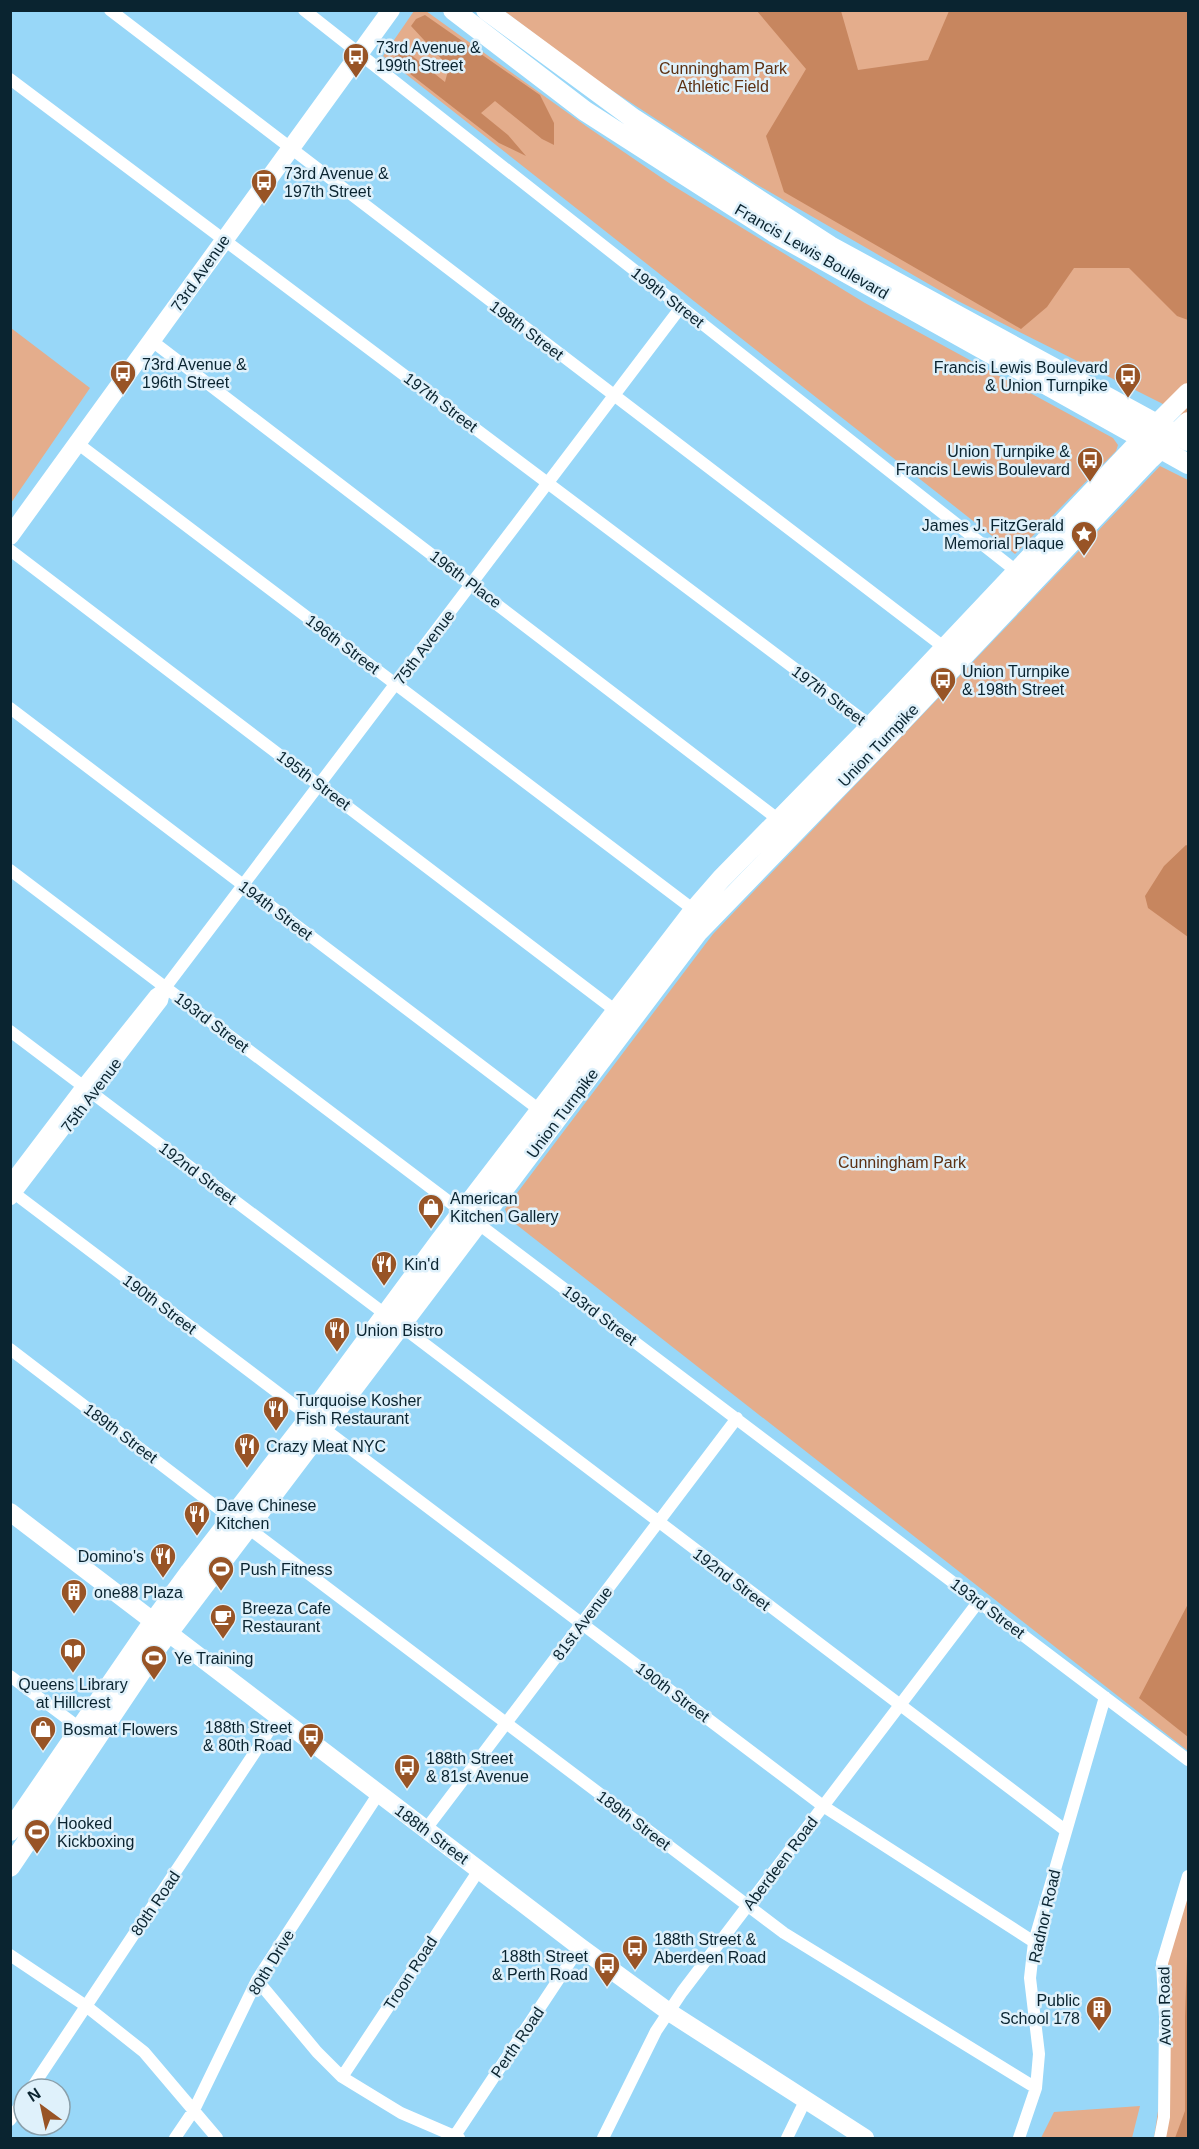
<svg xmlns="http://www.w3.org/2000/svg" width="1199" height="2149" font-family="Helvetica,sans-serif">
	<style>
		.green { fill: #e4ad8c }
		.forest { fill: #c7865f }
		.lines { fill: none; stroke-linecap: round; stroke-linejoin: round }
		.street { stroke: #fff; stroke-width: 12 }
		.secondary { stroke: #fff; stroke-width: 18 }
		.primary { stroke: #fff; stroke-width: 20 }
		.labels { text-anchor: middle; stroke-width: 5; stroke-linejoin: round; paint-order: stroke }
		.poi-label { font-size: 16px; fill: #0a2430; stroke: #dff1fb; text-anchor: start }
		.park-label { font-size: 16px; fill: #5c3012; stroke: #dff1fb }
		.street-label { font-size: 16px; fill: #0a2430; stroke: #dff1fb }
	</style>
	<rect width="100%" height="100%" fill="#98d7f8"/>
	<path class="green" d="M414 11H426L586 126 672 185 865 303 1113 438 1118 445 1116 451 1015 554 383 56Z
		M504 11H1188V419L1161 403 958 301 756 184 596 80Z
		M11 328 90 388 11 503Z
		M1160 466 1188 480V1751L508 1218 505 1209 713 934Z
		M1188 1881V2138H1154L1164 2071 1162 1958Z
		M1140 2106 1132 2138H1041L1054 2112Z"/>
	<path class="forest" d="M757 11H841L858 70 928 60 949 11H1188V320L1177 316 1129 268H1074L1047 307 1021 329 784 192 766 136 806 69Z
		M425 15 540 95 554 123V145L542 139 495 101 481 113 508 135 526 156 499 143 405 70 395 57 401 47 445 82 449 67 411 26 416 19Z
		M1186 845 1188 846V937L1148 908 1145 896 1164 866Z
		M1188 1604V1737L1139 1698Z
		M1188 1926V2138H1175L1185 2111V2017Z"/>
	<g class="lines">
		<path class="street" d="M110 10 945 648
			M304 10 1020 574
			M10 79 871 726
			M152 341 779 820
			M77 443 694 910
			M10 550 616 1011
			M10 708 541 1111
			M10 870 1188 1760
			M10 1031 385 1314
			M10 1181 82 1086 155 995 165 988 681 307
			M10 1190 310 1417
			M11 1199 162 1001 165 988
			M401 1326 1065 1830
			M10 1349 231 1518
			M323 1428 823 1806 1034 1942
			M248 1528 784 1933 1036 2088
			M10 1676 81 1729
			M426 1829 737 1418
			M10 1955 86 2006 144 2052 217 2138
			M257 1980 317 2052 342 2077 401 2113 459 2138
			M342 2077 479 1870
			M31 2089 279 1716
			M10 2120 24 2100
			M454 2137 580 1947
			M175 2138 194 2110 257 1980 379 1793
			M603 2138 656 2031 682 1992 979 1601
			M787 2138 805 2101
			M1019 2138 1036 2088 1039 2054 1030 1978 1034 1942 1105 1697
			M1160 2138 1164 2117 1165 2017 1162 1963 1188 1876"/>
		<path class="secondary" d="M10 536 391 10
			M10 1512 580 1947 669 2012 865 2138"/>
		<path class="primary" d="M453 10 585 111 775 233 1188 464
			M486 10 634 119 830 246 1188 441
			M10 1831 154 1621 190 1572 310 1417 440 1241 694 910 721 879 871 726 1142 439 1188 393
			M10 1867 159 1645 698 932 884 740 1150 459 1188 422"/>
	</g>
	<defs>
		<g id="bus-pin" transform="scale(1.35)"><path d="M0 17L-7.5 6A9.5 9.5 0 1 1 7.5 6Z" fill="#985426" stroke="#dff1fb"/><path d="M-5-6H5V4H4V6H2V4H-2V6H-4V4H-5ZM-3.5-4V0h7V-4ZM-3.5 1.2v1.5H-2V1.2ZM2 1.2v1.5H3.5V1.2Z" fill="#fff"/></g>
		<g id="sight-pin" transform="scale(1.35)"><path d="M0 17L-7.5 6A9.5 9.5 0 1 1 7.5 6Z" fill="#985426" stroke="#dff1fb"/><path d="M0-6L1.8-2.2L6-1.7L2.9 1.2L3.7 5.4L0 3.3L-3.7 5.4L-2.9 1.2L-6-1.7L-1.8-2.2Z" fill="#fff"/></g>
		<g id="shop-pin" transform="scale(1.35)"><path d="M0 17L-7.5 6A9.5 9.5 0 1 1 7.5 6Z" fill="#985426" stroke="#dff1fb"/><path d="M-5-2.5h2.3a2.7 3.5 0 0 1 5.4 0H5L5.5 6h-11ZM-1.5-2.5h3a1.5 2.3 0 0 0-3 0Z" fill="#fff"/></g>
		<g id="restaurant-pin" transform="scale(1.35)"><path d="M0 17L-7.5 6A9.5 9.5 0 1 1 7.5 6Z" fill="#985426" stroke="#dff1fb"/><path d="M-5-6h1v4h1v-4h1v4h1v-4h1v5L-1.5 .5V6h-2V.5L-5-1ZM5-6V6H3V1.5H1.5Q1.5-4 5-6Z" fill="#fff"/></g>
		<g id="stadium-pin" transform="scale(1.35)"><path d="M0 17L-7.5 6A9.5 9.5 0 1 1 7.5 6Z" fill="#985426" stroke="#dff1fb"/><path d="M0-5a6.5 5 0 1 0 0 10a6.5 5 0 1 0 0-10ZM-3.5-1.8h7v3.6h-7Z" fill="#fff"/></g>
		<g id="building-pin" transform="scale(1.35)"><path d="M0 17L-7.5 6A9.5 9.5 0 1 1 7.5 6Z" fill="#985426" stroke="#dff1fb"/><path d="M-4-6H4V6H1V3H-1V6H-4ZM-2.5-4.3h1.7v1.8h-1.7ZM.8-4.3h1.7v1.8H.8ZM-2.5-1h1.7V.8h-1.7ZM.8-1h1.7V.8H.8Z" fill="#fff"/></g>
		<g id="cafe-pin" transform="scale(1.35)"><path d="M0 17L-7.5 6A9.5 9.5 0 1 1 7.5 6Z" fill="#985426" stroke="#dff1fb"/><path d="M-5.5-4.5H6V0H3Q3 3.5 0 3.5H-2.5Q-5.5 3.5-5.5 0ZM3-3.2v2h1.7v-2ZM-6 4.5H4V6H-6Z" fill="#fff"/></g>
		<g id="library-pin" transform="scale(1.35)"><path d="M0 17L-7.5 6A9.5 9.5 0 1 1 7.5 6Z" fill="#985426" stroke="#dff1fb"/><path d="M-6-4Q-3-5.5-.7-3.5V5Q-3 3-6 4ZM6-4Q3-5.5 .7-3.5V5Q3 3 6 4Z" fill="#fff"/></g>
	</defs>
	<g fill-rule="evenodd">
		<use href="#bus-pin" x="356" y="56"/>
		<use href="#bus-pin" x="264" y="182"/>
		<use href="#bus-pin" x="123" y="373"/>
		<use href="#bus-pin" x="1128" y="376"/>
		<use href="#bus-pin" x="1090" y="460"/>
		<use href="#sight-pin" x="1084" y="534"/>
		<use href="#bus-pin" x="943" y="680"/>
		<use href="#shop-pin" x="431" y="1207"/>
		<use href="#restaurant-pin" x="384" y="1264"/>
		<use href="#restaurant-pin" x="337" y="1330"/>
		<use href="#restaurant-pin" x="276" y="1409"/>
		<use href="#restaurant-pin" x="247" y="1446"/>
		<use href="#restaurant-pin" x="197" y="1514"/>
		<use href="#restaurant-pin" x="163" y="1556"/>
		<use href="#stadium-pin" x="221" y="1569"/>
		<use href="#building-pin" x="74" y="1592"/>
		<use href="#cafe-pin" x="223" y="1617"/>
		<use href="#library-pin" x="73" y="1651"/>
		<use href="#stadium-pin" x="154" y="1658"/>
		<use href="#shop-pin" x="43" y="1729"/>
		<use href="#bus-pin" x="311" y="1736"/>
		<use href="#bus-pin" x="407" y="1767"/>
		<use href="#stadium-pin" x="37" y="1832"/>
		<use href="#bus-pin" x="635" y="1948"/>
		<use href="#bus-pin" x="607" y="1965"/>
		<use href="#building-pin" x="1099" y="2009"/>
	</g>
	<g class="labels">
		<g class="poi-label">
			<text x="376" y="53">73rd Avenue &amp;<tspan x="376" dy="18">199th Street</tspan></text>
			<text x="284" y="179">73rd Avenue &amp;<tspan x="284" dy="18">197th Street</tspan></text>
			<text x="142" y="370">73rd Avenue &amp;<tspan x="142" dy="18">196th Street</tspan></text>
			<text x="1108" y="373" text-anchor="end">Francis Lewis Boulevard<tspan x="1108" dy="18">&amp; Union Turnpike</tspan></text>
			<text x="1070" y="457" text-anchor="end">Union Turnpike &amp;<tspan x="1070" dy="18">Francis Lewis Boulevard</tspan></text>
			<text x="1064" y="531" text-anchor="end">James J. FitzGerald<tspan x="1064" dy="18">Memorial Plaque</tspan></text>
			<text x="962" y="677">Union Turnpike<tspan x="962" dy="18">&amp; 198th Street</tspan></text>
			<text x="450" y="1204">American<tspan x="450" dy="18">Kitchen Gallery</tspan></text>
			<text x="404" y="1270">Kin'd</text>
			<text x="356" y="1336">Union Bistro</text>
			<text x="296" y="1406">Turquoise Kosher<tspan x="296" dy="18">Fish Restaurant</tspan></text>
			<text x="266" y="1452">Crazy Meat NYC</text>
			<text x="216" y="1511">Dave Chinese<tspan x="216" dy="18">Kitchen</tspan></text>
			<text x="144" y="1562" text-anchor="end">Domino's</text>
			<text x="240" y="1575">Push Fitness</text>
			<text x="94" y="1598">one88 Plaza</text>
			<text x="242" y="1614">Breeza Cafe<tspan x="242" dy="18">Restaurant</tspan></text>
			<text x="174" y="1664">Ye Training</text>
			<text x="73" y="1690" text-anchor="middle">Queens Library<tspan x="73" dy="18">at Hillcrest</tspan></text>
			<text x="292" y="1733" text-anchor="end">188th Street<tspan x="292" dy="18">&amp; 80th Road</tspan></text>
			<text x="63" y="1735">Bosmat Flowers</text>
			<text x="426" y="1764">188th Street<tspan x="426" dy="18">&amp; 81st Avenue</tspan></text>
			<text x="57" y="1829">Hooked<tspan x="57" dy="18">Kickboxing</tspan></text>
			<text x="654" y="1945">188th Street &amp;<tspan x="654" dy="18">Aberdeen Road</tspan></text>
			<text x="588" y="1962" text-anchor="end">188th Street<tspan x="588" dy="18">&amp; Perth Road</tspan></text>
			<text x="1080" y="2006" text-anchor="end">Public<tspan x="1080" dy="18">School 178</tspan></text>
		</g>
		<g class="park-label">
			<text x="723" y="74">Cunningham Park<tspan x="723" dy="18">Athletic Field</tspan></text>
			<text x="902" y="1168">Cunningham Park</text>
		</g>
		<g class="street-label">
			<text transform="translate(812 251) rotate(30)" y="6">Francis Lewis Boulevard</text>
			<text transform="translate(200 273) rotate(-55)" y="6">73rd Avenue</text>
			<text transform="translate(668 297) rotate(38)" y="6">199th Street</text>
			<text transform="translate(527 330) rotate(37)" y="6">198th Street</text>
			<text transform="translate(441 402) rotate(37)" y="6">197th Street</text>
			<text transform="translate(466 579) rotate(37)" y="6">196th Place</text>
			<text transform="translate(343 644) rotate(37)" y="6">196th Street</text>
			<text transform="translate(424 647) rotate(-53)" y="6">75th Avenue</text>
			<text transform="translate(829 695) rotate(37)" y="6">197th Street</text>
			<text transform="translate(878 745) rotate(-46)" y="6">Union Turnpike</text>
			<text transform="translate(314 780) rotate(37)" y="6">195th Street</text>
			<text transform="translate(276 910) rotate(37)" y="6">194th Street</text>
			<text transform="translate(212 1022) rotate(37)" y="6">193rd Street</text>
			<text transform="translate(91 1095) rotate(-53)" y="6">75th Avenue</text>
			<text transform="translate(562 1113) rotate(-53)" y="6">Union Turnpike</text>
			<text transform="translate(198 1173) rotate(37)" y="6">192nd Street</text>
			<text transform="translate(160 1304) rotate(37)" y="6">190th Street</text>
			<text transform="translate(600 1315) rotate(37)" y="6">193rd Street</text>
			<text transform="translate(121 1433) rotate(37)" y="6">189th Street</text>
			<text transform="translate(732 1579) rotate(37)" y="6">192nd Street</text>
			<text transform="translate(988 1608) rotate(37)" y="6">193rd Street</text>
			<text transform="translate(582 1623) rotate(-53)" y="6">81st Avenue</text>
			<text transform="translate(673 1692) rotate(37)" y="6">190th Street</text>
			<text transform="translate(634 1820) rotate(37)" y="6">189th Street</text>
			<text transform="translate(432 1834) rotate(37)" y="6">188th Street</text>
			<text transform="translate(780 1863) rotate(-53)" y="6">Aberdeen Road</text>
			<text transform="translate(155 1903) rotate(-56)" y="6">80th Road</text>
			<text transform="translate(1044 1916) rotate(-77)" y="6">Radnor Road</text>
			<text transform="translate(271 1962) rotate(-59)" y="6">80th Drive</text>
			<text transform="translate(410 1973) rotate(-57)" y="6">Troon Road</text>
			<text transform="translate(1164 2006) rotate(-91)" y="6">Avon Road</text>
			<text transform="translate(517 2042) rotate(-56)" y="6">Perth Road</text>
		</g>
	</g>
	<rect width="1199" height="2149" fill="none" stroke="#0a2430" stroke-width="24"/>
	<g transform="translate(42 2107) rotate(327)"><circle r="28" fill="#dff1fb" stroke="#8a9faa" stroke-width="1.5"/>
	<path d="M0-4.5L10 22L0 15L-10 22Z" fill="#985426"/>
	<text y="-9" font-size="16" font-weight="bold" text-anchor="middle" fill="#0a2430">N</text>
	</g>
</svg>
